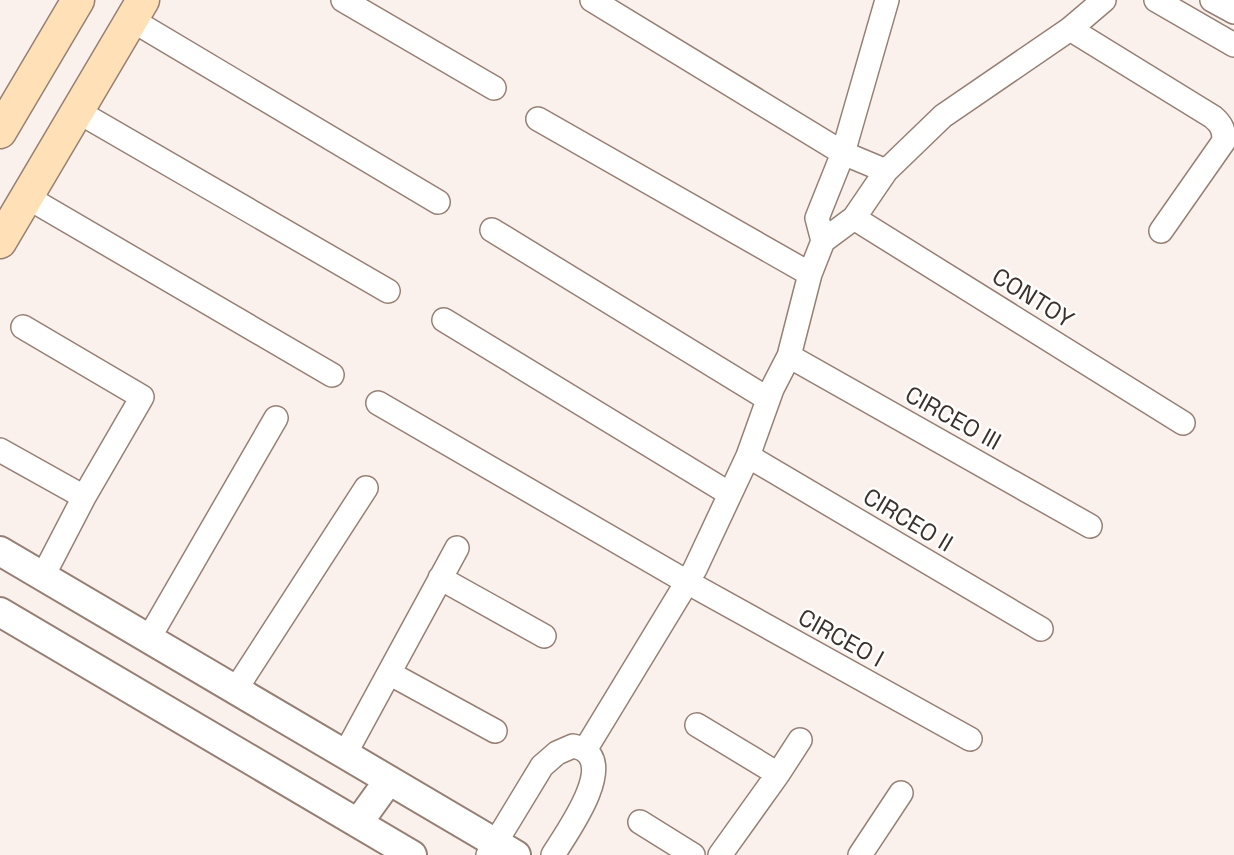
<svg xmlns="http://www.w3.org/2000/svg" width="1234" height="855" font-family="'Space Grotesk',sans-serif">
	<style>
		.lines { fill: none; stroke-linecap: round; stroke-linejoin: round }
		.minor-casing { stroke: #968075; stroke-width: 26 }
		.tertiary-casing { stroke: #968075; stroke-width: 32 }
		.secondary-casing { stroke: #968075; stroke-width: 35 }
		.minor { stroke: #fff; stroke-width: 23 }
		.tertiary { stroke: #fff; stroke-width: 28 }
		.secondary { stroke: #ffe0b7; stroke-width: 32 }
		.labels { text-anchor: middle; stroke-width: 5; stroke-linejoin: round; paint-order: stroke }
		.street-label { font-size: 24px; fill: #3b312c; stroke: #fff }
	</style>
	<rect width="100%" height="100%" fill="#fbf1ec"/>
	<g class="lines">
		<g class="minor-casing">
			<path id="minor" d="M343 0 494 88
				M592 0 843 153 886 171
				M1156 0 1234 45
				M1212 0 1234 12
				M132 20 438 202
				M1070 29 1213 117C1221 124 1224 129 1224 141L1161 231
				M77 111 388 291
				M538 119 810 274
				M27 197 332 375
				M854 218 1183 423
				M492 230 768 399
				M823 241 817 218 843 153 887 0
				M444 320 730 494
				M23 327 142 397 84 497 43 576
				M789 356 1090 526
				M378 403 687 582 970 739
				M0 450 84 497
				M748 456 1041 629
				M440 578 544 636
				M149 638 276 418
				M389 673 495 731
				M236 689 366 488
				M697 725 778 774
				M585 750 695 569 748 456 772 389 789 356 810 274 823 241 854 218 886 171 943 116 1070 29 1104 0
				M345 754 457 548
				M640 822 693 855
				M488 855 542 766 557 753 573 746C577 747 581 748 584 750 614 769 565 835 553 855
				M720 855 778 774 800 740
				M860 855 901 793"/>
		</g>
		<g class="tertiary-casing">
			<path id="tertiary" d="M0 551 516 855
				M0 612 412 855
				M358 823 389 780"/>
		</g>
		<g class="secondary-casing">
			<path id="secondary" d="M0 132 78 0
				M0 242 143 0"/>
		</g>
		<use href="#minor" class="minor"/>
		<use href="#tertiary" class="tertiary"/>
		<use href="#secondary" class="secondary"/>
	</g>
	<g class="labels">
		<g class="street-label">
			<text transform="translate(1033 298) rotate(32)" y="8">CONTOY</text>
			<text transform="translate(953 418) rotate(29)" y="8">CIRCEO III</text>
			<text transform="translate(908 520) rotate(31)" y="8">CIRCEO II</text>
			<text transform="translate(841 638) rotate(29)" y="8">CIRCEO I</text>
		</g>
	</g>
</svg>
